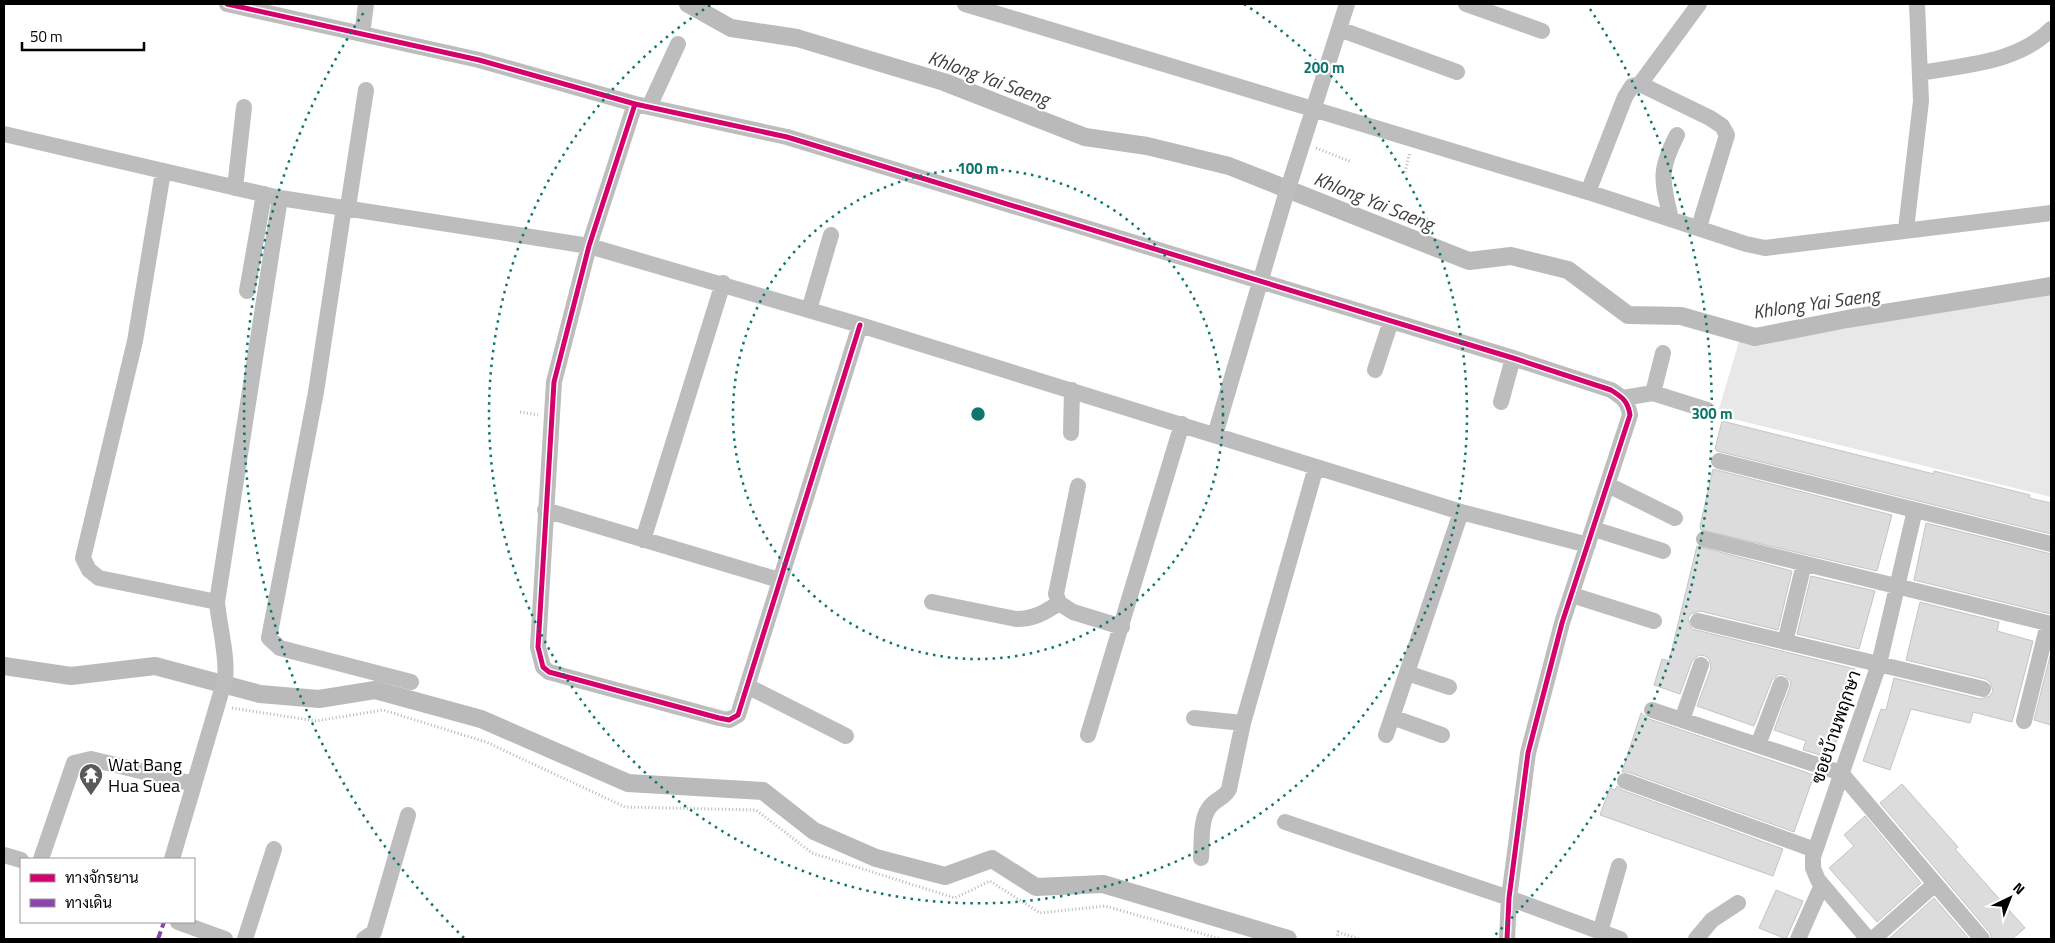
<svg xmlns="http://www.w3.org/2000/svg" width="2055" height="943" font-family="'Titillium Web',Sarabun,sans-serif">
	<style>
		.green { fill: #e8e8e8 }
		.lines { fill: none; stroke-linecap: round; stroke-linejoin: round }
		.canal { stroke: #bababa; stroke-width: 18 }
		.building { fill: #dcdcdc; stroke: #c4c4c4 }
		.path { stroke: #b8b8b8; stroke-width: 3; stroke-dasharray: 1 2.5; stroke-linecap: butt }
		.minor { stroke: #bdbdbd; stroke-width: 16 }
		.quiet { stroke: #8e44ad; stroke-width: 4; stroke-dasharray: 8 4; stroke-linecap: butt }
		.cycleway-casing { stroke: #fff; stroke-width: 8 }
		.cycleway { stroke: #d6006c; stroke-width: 5 }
		.ring { fill: none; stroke: #0f766e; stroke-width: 2.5; stroke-dasharray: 2.5 5 }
		.labels { text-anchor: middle; stroke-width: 4.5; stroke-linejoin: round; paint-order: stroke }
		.street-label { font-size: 18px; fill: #000; stroke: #fff }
		.poi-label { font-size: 18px; fill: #000; stroke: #fff; text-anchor: start }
		.water-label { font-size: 19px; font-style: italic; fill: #3e3e3e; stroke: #fff }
		.centre { fill: #0f766e; stroke: #fff; stroke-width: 2.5 }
		.ring-label { font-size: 15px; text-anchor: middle; font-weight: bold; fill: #0f766e; stroke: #fff; stroke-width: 4.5; stroke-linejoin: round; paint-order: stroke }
	</style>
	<rect width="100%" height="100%" fill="#fff"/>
	<path class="green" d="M2051 294V497L1717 415 1739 342Z"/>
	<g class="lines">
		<path class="canal" d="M688 4 731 28 797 38 944 82 1085 137 1147 146 1229 166 1469 261 1511 256 1568 270 1628 315 1681 316 1755 337 1847 319 2051 286
			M4 666 71 676 155 666 260 694 319 699 375 690 481 719 628 783 763 791 814 831 876 858 945 876 992 859 1036 887 1103 884 1288 939"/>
	</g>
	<path class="building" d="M1722 421 1934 474V471L2030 495 2029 498 2051 503V534L1717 451 1715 449Z
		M1713 469 1892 515 1877 571 1701 530 1700 526Z
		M1926 523 2051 554V614L1914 580Z
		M1697 546 1792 571 1778 630 1700 611 1691 614 1688 618 1692 629 1855 669 1845 704 1848 705 1831 758 1803 750 1806 741 1774 730 1790 687 1791 682 1785 675 1779 674 1772 680 1754 726 1697 706 1711 668 1709 659 1705 656 1699 655 1692 661 1680 694 1654 685 1662 659 1669 661Z
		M1811 576 1875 591 1859 649 1797 634Z
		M1920 602 1999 622 1997 631 2033 641 2012 722 1973 712 1970 723 1911 709 1890 770 1863 761 1881 709 1886 710 1894 678 1981 699 1990 696 1993 691 1990 682 1985 679 1906 660Z
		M2051 652V725L2034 720Z
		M1641 713 1649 719 1814 775 1794 832 1628 772H1622Z
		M1902 784 1958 847 1955 849 2025 928 2012 939H1992L1990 933 1880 803Z
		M1617 786 1622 790 1783 849 1773 876 1600 815 1610 788 1615 790Z
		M1865 816 1921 883 1877 922 1829 868 1854 846 1844 835Z
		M1776 890 1803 901 1786 939 1759 928Z
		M1934 898 1969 939H1891L1890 938Z"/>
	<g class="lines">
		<path class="path" d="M1316 148 1352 162
			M1405 172 1410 152
			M520 412 538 415
			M232 708 316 721 383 710 486 742 625 807 756 810 812 853 955 898 990 881 1040 913 1105 906 1221 939
			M1337 939 1338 932 1359 939"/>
		<path class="minor" d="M227 4 479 60 635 104 787 137 1513 358 1611 390C1622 397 1628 401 1630 415L1562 623 1528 753 1509 898 1507 939
			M965 4 1588 192 1746 244 1765 248 2051 213
			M1466 4 1542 31
			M1339 29 1457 72
			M362 34 366 4
			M1920 73C1964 65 2018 63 2051 29
			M1640 84 1699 4
			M635 104 589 246 554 382 538 647 543 667 549 672 719 718 729 720 738 715 860 325
			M649 107 678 44
			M4 134 280 198 589 246 860 325 1461 512 1588 545
			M163 172 135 341 83 558 89 570 99 578 217 602
			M235 188 244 107
			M1588 192 1625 97 1632 86 1640 84 1710 118 1722 126 1727 135 1699 227
			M344 207 316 392 269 638 280 648 411 682
			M348 207 366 90
			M1671 219C1662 180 1658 172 1677 135
			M1906 229 1921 101 1917 4
			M247 291 264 194
			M809 310 831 235
			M1375 370 1391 321
			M1653 393 1663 353
			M1623 398 1653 393 1707 410
			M1501 402 1513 358
			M1071 433 1072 390
			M1215 435 1284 201 1347 4
			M1719 461 2051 544
			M1608 485 1675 518
			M1078 486 1056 594 1059 603 1073 612 1122 627
			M545 510 779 580
			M1594 529 1663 551
			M1704 539 2051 624
			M643 540 723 283
			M1572 595 1654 621
			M932 602 1016 619C1034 619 1044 613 1059 603
			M1698 621 1983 689
			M1785 642 1804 564
			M1407 673 1449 687
			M747 686 846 736
			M1652 710 1841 773 1982 939
			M1392 717 1442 735
			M1194 718 1243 723
			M1682 720 1701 665
			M2024 721 2048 624
			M1088 735 1182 424
			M1386 735 1461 512
			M1758 745 1781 684
			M1625 781 1815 850
			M1285 822 1509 898 1620 939
			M4 855 21 860
			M1201 858C1202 844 1200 820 1209 808 1214 800 1225 798 1229 789L1243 723 1316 467
			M41 859 74 763 91 759 194 784
			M172 859 225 679C228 658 219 625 217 602L280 198
			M178 922 225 939
			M1600 932 1619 866
			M245 939 274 849
			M364 939 374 932 408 815
			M1696 939 1712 920 1738 903
			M1798 939 1822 885
			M1868 939 1818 880 1813 868V857L1879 664 1915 510
			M1873 939 1935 884"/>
		<path class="quiet" d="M158 939 164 922"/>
		<g class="cycleway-casing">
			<path id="cycleway" d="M227 4 479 60 635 104 787 137 1513 358 1611 390C1622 397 1628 401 1630 415L1562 623 1528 753 1509 898 1507 939
				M635 104 589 246 554 382 538 647 543 667 549 672 719 718 729 720 738 715 860 325"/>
		</g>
		<use href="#cycleway" class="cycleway"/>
	</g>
	<g class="ring">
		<circle cx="978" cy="414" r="245"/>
		<path d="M1244 4A489 489 0 1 1 712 4"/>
		<path d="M464 938A734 734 0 0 1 366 9M1590 9A734 734 0 0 1 1492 938"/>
	</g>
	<defs>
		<g id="temple-pin" transform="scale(1.25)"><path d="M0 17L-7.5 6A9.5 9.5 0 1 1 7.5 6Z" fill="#595959" stroke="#fff"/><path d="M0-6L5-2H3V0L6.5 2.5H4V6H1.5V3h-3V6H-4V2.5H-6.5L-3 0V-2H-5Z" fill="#fff"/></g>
	</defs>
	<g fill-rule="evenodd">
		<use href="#temple-pin" x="91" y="775"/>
	</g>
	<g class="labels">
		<g class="street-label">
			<text transform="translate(1836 727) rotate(-71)" y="6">ซอยบ้านพฤกษา</text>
		</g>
		<g class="poi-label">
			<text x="108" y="771">Wat Bang<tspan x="108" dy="21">Hua Suea</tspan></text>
		</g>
		<g class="water-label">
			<text transform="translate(989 78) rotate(20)" y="7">Khlong Yai Saeng</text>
			<text transform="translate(1374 201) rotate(22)" y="7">Khlong Yai Saeng</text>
			<text transform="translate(1816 303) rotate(-8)" y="7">Khlong Yai Saeng</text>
		</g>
	</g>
	<circle cx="978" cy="414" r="8" class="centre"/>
	<g class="ring-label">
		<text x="1324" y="73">200 m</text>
		<text x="978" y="174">100 m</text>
		<text x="1712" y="419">300 m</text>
	</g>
	<rect width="2055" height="943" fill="none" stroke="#000000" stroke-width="10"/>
	<rect x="20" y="858" width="175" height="65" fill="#ffffff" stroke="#999999"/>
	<rect x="30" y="874" width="25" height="8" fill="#d6006c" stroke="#999999"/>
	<text x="65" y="883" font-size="15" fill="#000000">ทางจักรยาน</text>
	<rect x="30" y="899" width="25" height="8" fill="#8e44ad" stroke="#999999"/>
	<text x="65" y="908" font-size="15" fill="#000000">ทางเดิน</text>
	<g transform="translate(2010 898) rotate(43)" stroke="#ffffff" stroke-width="4" paint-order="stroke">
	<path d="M0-4L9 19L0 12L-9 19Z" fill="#000000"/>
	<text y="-8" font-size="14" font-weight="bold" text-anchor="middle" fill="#000000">N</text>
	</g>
	<path d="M22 42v8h122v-8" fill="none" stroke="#000000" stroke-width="2.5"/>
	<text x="30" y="42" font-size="15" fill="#000000" stroke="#ffffff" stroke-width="4" paint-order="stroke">50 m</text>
</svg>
